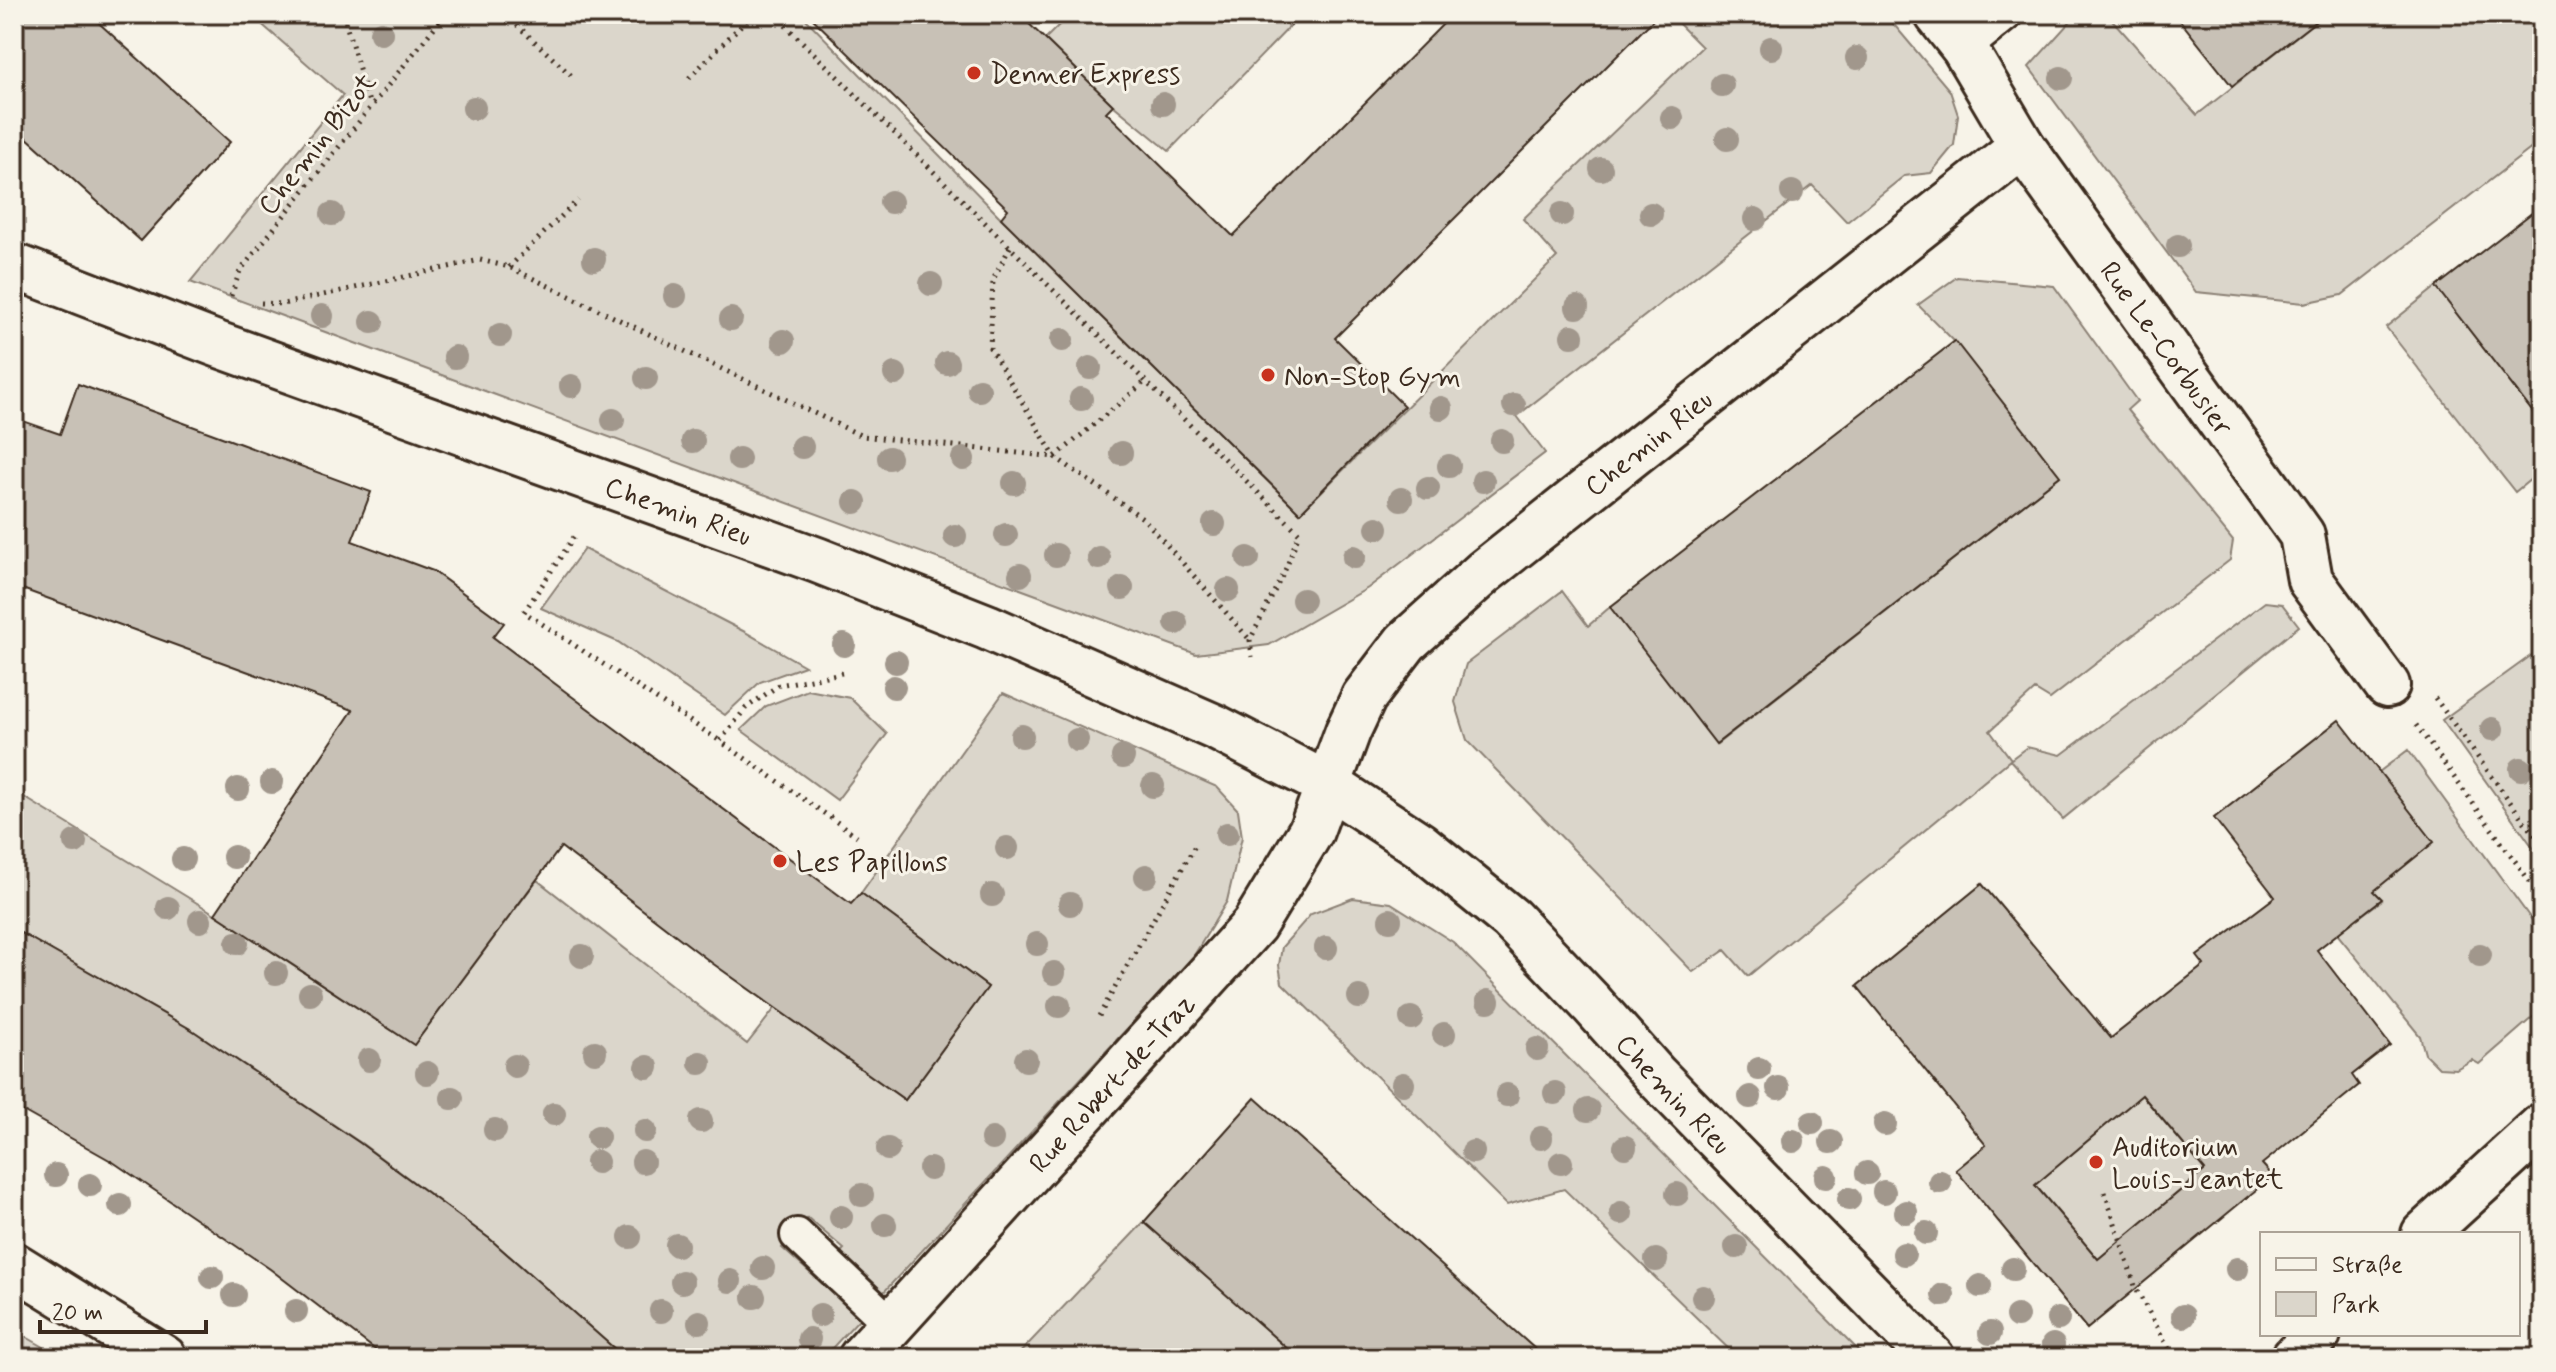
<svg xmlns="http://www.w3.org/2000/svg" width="2556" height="1372" font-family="Mynerve,sans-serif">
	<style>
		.green { fill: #dbd6cb; stroke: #8b8074; stroke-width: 2; fill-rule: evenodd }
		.building { fill: #c8c1b6; stroke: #3b2a1e; stroke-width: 2; fill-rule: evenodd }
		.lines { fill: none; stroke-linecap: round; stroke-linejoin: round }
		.lane-casing { stroke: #3b2a1e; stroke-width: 38 }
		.street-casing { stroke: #3b2a1e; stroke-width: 50 }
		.secondary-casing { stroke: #3b2a1e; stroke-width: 50 }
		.primary-casing { stroke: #3b2a1e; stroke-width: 50 }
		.path { stroke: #3b2a1e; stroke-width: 5; stroke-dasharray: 2 6; stroke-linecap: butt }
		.lane { stroke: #f7f3e8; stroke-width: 32 }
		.street { stroke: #f7f3e8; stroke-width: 44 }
		.secondary { stroke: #f7f3e8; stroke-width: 44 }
		.primary { stroke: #f7f3e8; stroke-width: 44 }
		.tree { fill: #a1978c }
		.poi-dot { fill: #c8321e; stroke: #f7f3e8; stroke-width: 3 }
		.labels { text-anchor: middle; stroke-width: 6; stroke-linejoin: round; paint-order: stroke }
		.poi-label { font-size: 28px; fill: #3b2a1e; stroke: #f7f3e8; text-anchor: start }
		.street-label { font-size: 28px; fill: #3b2a1e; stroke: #f7f3e8 }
	</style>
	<rect width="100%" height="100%" fill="#f7f3e8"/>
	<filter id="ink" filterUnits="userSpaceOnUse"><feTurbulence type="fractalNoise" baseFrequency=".0125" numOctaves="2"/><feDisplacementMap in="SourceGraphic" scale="16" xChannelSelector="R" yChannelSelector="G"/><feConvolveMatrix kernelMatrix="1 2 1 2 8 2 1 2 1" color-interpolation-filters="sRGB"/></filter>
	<g filter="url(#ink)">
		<path class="green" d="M250 14H801L1001 218 1300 513 1557 257 1523 219 1702 47 1669 14H1885L1950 91 1958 115 1954 145 1931 173 1904 176 1847 222 1812 185 1517 416 1545 453 1368 588 1269 645 1196 654 190 282 343 95Z
			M1070 14H1302L1169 151 1113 105 1045 39Z
			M2077 14H2107L2197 115 2325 14H2542V140L2342 295 2304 303 2196 292 2029 67Z
			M1957 277 2054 286 2137 401 2127 410 2233 541 2230 560 2050 699 2035 690 1990 731 2011 759 2027 747 2061 755 2265 602 2282 604 2299 626 2063 819 2010 760 1748 976 1725 950 1693 972 1467 740 1455 702 1466 664 1562 591 1588 626 1610 607 1717 744 2060 476 1955 342 1918 305Z
			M2436 287 2542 424V470L2515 492 2386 327Z
			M584 549 745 632 805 666 760 682 725 715 618 642 541 608Z
			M2536 652 2542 653V860L2442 720Z
			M808 690 850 698 887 734 837 800 741 730 766 706Z
			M1003 693 1217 787 1238 810 1242 837 1227 901 1193 957 823 1358H625L490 1239 361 1143 192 1030 14 929V791L215 914 414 1045 537 880 747 1044 776 1007 905 1100 988 987 861 893ZM808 1218 844 1249 816 1278 782 1248Z
			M2408 750 2542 934V1009L2479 1064 2472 1060 2456 1069 2439 1068 2425 1054 2420 1036 2329 924 2358 918 2382 900 2374 891 2379 772Z
			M1353 898 1391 903 1453 942 1866 1358H1738L1564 1189 1507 1205 1282 983 1279 965 1282 947 1311 914Z
			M2130 1081 2205 1170 2143 1222 2110 1274 2035 1185 2098 1132Z
			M1144 1222 1298 1358H1015Z
			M14 1330 63 1358H14Z"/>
		<path class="building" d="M14 14H89L230 142 141 241 14 126Z
			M808 14H1019L1113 105 1106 112 1233 236 1453 14H1659L1335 338 1404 406 1300 513 1001 218 1008 209Z
			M2175 14H2325L2232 86Z
			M2542 205V424L2436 287Z
			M1955 341 2060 476 1716 744 1610 607Z
			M78 384 371 492 352 541 433 571 504 623 493 637 570 695 851 904 861 893 988 987 905 1100 712 963 561 847 414 1045 215 914 353 710 14 586V418L60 434Z
			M2339 720 2434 842 2374 891 2382 899 2317 950 2390 1045 2352 1075 2359 1085 2262 1164 2273 1176 2087 1329 1956 1170 1986 1145 1857 986 1982 884 2111 1038 2204 965 2197 956 2275 897 2214 818ZM2142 1095 2205 1170 2098 1259 2035 1185Z
			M14 929 192 1030 360 1143 490 1239 625 1358H386L270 1269 113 1162 14 1106Z
			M1255 1098 1394 1223 1545 1358H1298L1144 1222Z"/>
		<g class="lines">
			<g class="lane-casing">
				<path id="lane" d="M1964 48 2006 14
					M797 1235 892 1325"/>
			</g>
			<g class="street-casing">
				<g id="street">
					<path id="s1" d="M1937 14 1964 48 2022 146 2302 535 2310 580 2387 685"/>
					<path d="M14 1265 164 1358"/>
					<path id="s2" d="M861 1358 1254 925 1311 831 1348 731 1364 697 1406 642 1484 572 2022 146"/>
				</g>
			</g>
			<g class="secondary-casing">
				<path id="secondary" d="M2424 1234 2542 1126
					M2294 1358 2318 1334"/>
			</g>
			<g class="primary-casing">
				<g id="primary">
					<path id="s3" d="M14 266 214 343 817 560 987 627 1217 728 1330 786 1420 845 1511 919 1592 1004 1656 1076 1932 1358"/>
				</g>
			</g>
			<path class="path" d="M343 14 370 106
				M505 14 574 78
				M774 14 1299 533 1287 566 1250 640 1252 657
				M689 78 752 14
				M1010 247 993 280 990 348 1055 457 1144 519 1250 640
				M509 267 578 200
				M231 296 240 271 445 14
				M261 303 283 304 480 260 509 267 862 436 1055 457 1146 381
				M574 537 524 612 720 741
				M842 673 779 685 746 708 720 741 857 836
				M2435 698 2542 846
				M2416 725 2542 898
				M1099 1016 1197 842
				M2105 1192 2136 1289 2174 1358"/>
			<use href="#lane" class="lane"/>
			<use href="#street" class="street"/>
			<use href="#secondary" class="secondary"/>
			<use href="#primary" class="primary"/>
		</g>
		<g class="tree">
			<circle cx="381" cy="33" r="12"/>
			<circle cx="1771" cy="48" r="12"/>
			<circle cx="1857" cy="58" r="12"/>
			<circle cx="2061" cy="78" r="12"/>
			<circle cx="1722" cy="85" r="12"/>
			<circle cx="1163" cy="104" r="12"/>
			<circle cx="474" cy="108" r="12"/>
			<circle cx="1672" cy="118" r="12"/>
			<circle cx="1727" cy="139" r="12"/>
			<circle cx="1601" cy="169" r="12"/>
			<circle cx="1792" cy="192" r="12"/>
			<circle cx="891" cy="202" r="12"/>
			<circle cx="332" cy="214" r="12"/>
			<circle cx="1562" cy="214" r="12"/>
			<circle cx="1651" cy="214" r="12"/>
			<circle cx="1755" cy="219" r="12"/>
			<circle cx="2178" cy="246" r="12"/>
			<circle cx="594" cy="259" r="12"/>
			<circle cx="931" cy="284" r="12"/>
			<circle cx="675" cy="296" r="12"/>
			<circle cx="1577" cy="307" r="12"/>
			<circle cx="322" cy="316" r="12"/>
			<circle cx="731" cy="319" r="12"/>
			<circle cx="372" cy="322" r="12"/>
			<circle cx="500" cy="335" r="12"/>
			<circle cx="1572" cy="336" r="12"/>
			<circle cx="1062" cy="340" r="12"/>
			<circle cx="783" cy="341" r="12"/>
			<circle cx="455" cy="357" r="12"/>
			<circle cx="947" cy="363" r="12"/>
			<circle cx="1090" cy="368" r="12"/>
			<circle cx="895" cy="374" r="12"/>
			<circle cx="646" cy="378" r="12"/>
			<circle cx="571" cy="386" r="12"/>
			<circle cx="979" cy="390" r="12"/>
			<circle cx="1081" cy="399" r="12"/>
			<circle cx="1514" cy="405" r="12"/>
			<circle cx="1441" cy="408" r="12"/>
			<circle cx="613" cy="420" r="12"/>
			<circle cx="693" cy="441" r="12"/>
			<circle cx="1502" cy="441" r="12"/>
			<circle cx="802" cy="447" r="12"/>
			<circle cx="1121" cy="453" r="12"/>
			<circle cx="889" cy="458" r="12"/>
			<circle cx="739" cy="459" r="12"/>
			<circle cx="963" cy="459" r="12"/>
			<circle cx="1449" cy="466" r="12"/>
			<circle cx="1483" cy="481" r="12"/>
			<circle cx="1014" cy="483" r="12"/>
			<circle cx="1428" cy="488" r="12"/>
			<circle cx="1401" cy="499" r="12"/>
			<circle cx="855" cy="502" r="12"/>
			<circle cx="1214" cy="524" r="12"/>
			<circle cx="1377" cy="528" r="12"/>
			<circle cx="1006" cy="535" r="12"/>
			<circle cx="955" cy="536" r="12"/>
			<circle cx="1056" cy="555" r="12"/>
			<circle cx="1354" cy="557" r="12"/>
			<circle cx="1099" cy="558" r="12"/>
			<circle cx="1248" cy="558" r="12"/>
			<circle cx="1020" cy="575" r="12"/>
			<circle cx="1122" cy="588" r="12"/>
			<circle cx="1228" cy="590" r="12"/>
			<circle cx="1303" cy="600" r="12"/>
			<circle cx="1176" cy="623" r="12"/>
			<circle cx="844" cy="645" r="12"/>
			<circle cx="896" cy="662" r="12"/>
			<circle cx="894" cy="687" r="12"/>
			<circle cx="2492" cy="729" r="12"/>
			<circle cx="1022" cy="736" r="12"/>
			<circle cx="1077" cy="740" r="12"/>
			<circle cx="1123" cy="757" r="12"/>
			<circle cx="2521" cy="769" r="12"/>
			<circle cx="272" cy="782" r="12"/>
			<circle cx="1153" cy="786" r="12"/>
			<circle cx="238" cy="789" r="12"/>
			<circle cx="1227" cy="834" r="12"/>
			<circle cx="75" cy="842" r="12"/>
			<circle cx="1007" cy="848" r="12"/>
			<circle cx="234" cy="857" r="12"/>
			<circle cx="183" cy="859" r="12"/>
			<circle cx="1146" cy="876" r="12"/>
			<circle cx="992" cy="895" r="12"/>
			<circle cx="1070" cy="904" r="12"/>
			<circle cx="168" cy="908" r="12"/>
			<circle cx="1390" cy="920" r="12"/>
			<circle cx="200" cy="921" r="12"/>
			<circle cx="237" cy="943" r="12"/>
			<circle cx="1037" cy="944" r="12"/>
			<circle cx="1326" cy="948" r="12"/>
			<circle cx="2480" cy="955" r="12"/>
			<circle cx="582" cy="956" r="12"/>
			<circle cx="276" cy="973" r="12"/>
			<circle cx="1054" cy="973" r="12"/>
			<circle cx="310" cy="994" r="12"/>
			<circle cx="1359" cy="997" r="12"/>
			<circle cx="1488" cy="1001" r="12"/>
			<circle cx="1059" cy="1006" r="12"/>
			<circle cx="1411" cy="1018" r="12"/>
			<circle cx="1444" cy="1034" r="12"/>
			<circle cx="1537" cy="1049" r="12"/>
			<circle cx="595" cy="1052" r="12"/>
			<circle cx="369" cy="1060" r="12"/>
			<circle cx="1026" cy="1060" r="12"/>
			<circle cx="700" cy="1063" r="12"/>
			<circle cx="515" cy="1066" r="12"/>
			<circle cx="647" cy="1067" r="12"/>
			<circle cx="1759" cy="1069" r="12"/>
			<circle cx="427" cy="1073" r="12"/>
			<circle cx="1403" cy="1084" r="12"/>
			<circle cx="1778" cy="1088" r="12"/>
			<circle cx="1555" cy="1093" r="12"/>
			<circle cx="1507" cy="1095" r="12"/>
			<circle cx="1750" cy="1097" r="12"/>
			<circle cx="452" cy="1098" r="12"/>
			<circle cx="1588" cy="1110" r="12"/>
			<circle cx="554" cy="1114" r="12"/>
			<circle cx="701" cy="1121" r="12"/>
			<circle cx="1812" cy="1123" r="12"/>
			<circle cx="1885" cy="1124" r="12"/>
			<circle cx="495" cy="1130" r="12"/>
			<circle cx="645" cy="1131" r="12"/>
			<circle cx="598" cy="1137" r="12"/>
			<circle cx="1541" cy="1138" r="12"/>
			<circle cx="992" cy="1139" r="12"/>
			<circle cx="1793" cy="1141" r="12"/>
			<circle cx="1831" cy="1142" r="12"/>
			<circle cx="1625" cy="1147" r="12"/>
			<circle cx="888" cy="1149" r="12"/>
			<circle cx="1473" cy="1152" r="12"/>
			<circle cx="597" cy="1162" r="12"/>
			<circle cx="643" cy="1162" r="12"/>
			<circle cx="1561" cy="1163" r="12"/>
			<circle cx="930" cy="1169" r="12"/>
			<circle cx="1867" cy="1173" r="12"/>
			<circle cx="56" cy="1175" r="12"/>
			<circle cx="1826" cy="1177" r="12"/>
			<circle cx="1940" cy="1182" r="12"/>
			<circle cx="90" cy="1185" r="12"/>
			<circle cx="1884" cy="1192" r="12"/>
			<circle cx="1677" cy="1194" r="12"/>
			<circle cx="862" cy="1195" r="12"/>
			<circle cx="1849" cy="1199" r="12"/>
			<circle cx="120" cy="1205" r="12"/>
			<circle cx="1906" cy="1212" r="12"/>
			<circle cx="1621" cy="1213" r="12"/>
			<circle cx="841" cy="1217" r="12"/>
			<circle cx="885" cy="1225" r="12"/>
			<circle cx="1926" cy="1233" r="12"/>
			<circle cx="630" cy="1237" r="12"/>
			<circle cx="677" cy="1245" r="12"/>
			<circle cx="1736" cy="1247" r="12"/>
			<circle cx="1904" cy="1254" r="12"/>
			<circle cx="1656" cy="1260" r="12"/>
			<circle cx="763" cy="1268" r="12"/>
			<circle cx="2013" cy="1269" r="12"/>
			<circle cx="2237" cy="1269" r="12"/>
			<circle cx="212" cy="1277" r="12"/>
			<circle cx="730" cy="1281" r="12"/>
			<circle cx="682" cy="1282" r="12"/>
			<circle cx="1980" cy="1286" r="12"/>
			<circle cx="234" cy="1295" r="12"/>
			<circle cx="1943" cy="1295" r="12"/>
			<circle cx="754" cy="1297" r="12"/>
			<circle cx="1703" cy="1297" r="12"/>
			<circle cx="296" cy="1311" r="12"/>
			<circle cx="661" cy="1311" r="12"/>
			<circle cx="820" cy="1315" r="12"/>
			<circle cx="2017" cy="1316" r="12"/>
			<circle cx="2183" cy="1316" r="12"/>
			<circle cx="2058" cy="1319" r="12"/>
			<circle cx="699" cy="1322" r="12"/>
			<circle cx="1990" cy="1333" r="12"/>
			<circle cx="809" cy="1339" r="12"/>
			<circle cx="2053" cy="1345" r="12"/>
		</g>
	</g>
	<g class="poi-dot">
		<circle cx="974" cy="73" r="8"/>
		<circle cx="1268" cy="375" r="8"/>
		<circle cx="780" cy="861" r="8"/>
		<circle cx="2096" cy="1162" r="8"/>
	</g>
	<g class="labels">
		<g class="poi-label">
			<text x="990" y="83">Denner Express</text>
			<text x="1284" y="385">Non-Stop Gym</text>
			<text x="796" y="871">Les Papillons</text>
			<text x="2112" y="1156">Auditorium<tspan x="2112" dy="32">Louis-Jeantet</tspan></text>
		</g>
		<g class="street-label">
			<text transform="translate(316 143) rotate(-52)" y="10">Chemin Bizot</text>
			<text dy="10" stroke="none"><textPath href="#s1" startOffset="406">Rue Le-Corbusier</textPath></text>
			<text dy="10" stroke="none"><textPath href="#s2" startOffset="1222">Chemin Rieu</textPath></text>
			<text dy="10" stroke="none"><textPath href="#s3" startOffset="708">Chemin Rieu</textPath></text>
			<text dy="10" stroke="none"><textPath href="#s2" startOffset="372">Rue Robert-de-Traz</textPath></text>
			<text dy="10" stroke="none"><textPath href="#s3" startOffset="1880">Chemin Rieu</textPath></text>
		</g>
	</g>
	<rect width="2556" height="1372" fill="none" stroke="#f7f3e8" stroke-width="48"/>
	<rect x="24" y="24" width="2508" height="1324" fill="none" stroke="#3b2a1e" stroke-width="3" filter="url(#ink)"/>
	<rect x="2260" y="1232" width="260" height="104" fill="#f7f3e8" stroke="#aca397" stroke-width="2"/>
	<rect x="2276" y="1258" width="40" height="12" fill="#f7f3e8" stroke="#aca397" stroke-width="2"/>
	<text x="2332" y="1272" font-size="24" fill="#3b2a1e">Straße</text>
	<rect x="2276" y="1292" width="40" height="24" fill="#dbd6cb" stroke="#aca397" stroke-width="2"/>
	<text x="2332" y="1312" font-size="24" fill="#3b2a1e">Park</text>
	<path d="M40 1320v12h166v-12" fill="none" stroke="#3b2a1e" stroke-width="4"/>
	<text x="52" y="1320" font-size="24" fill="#3b2a1e" stroke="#f7f3e8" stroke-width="6" paint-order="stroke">20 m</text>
</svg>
